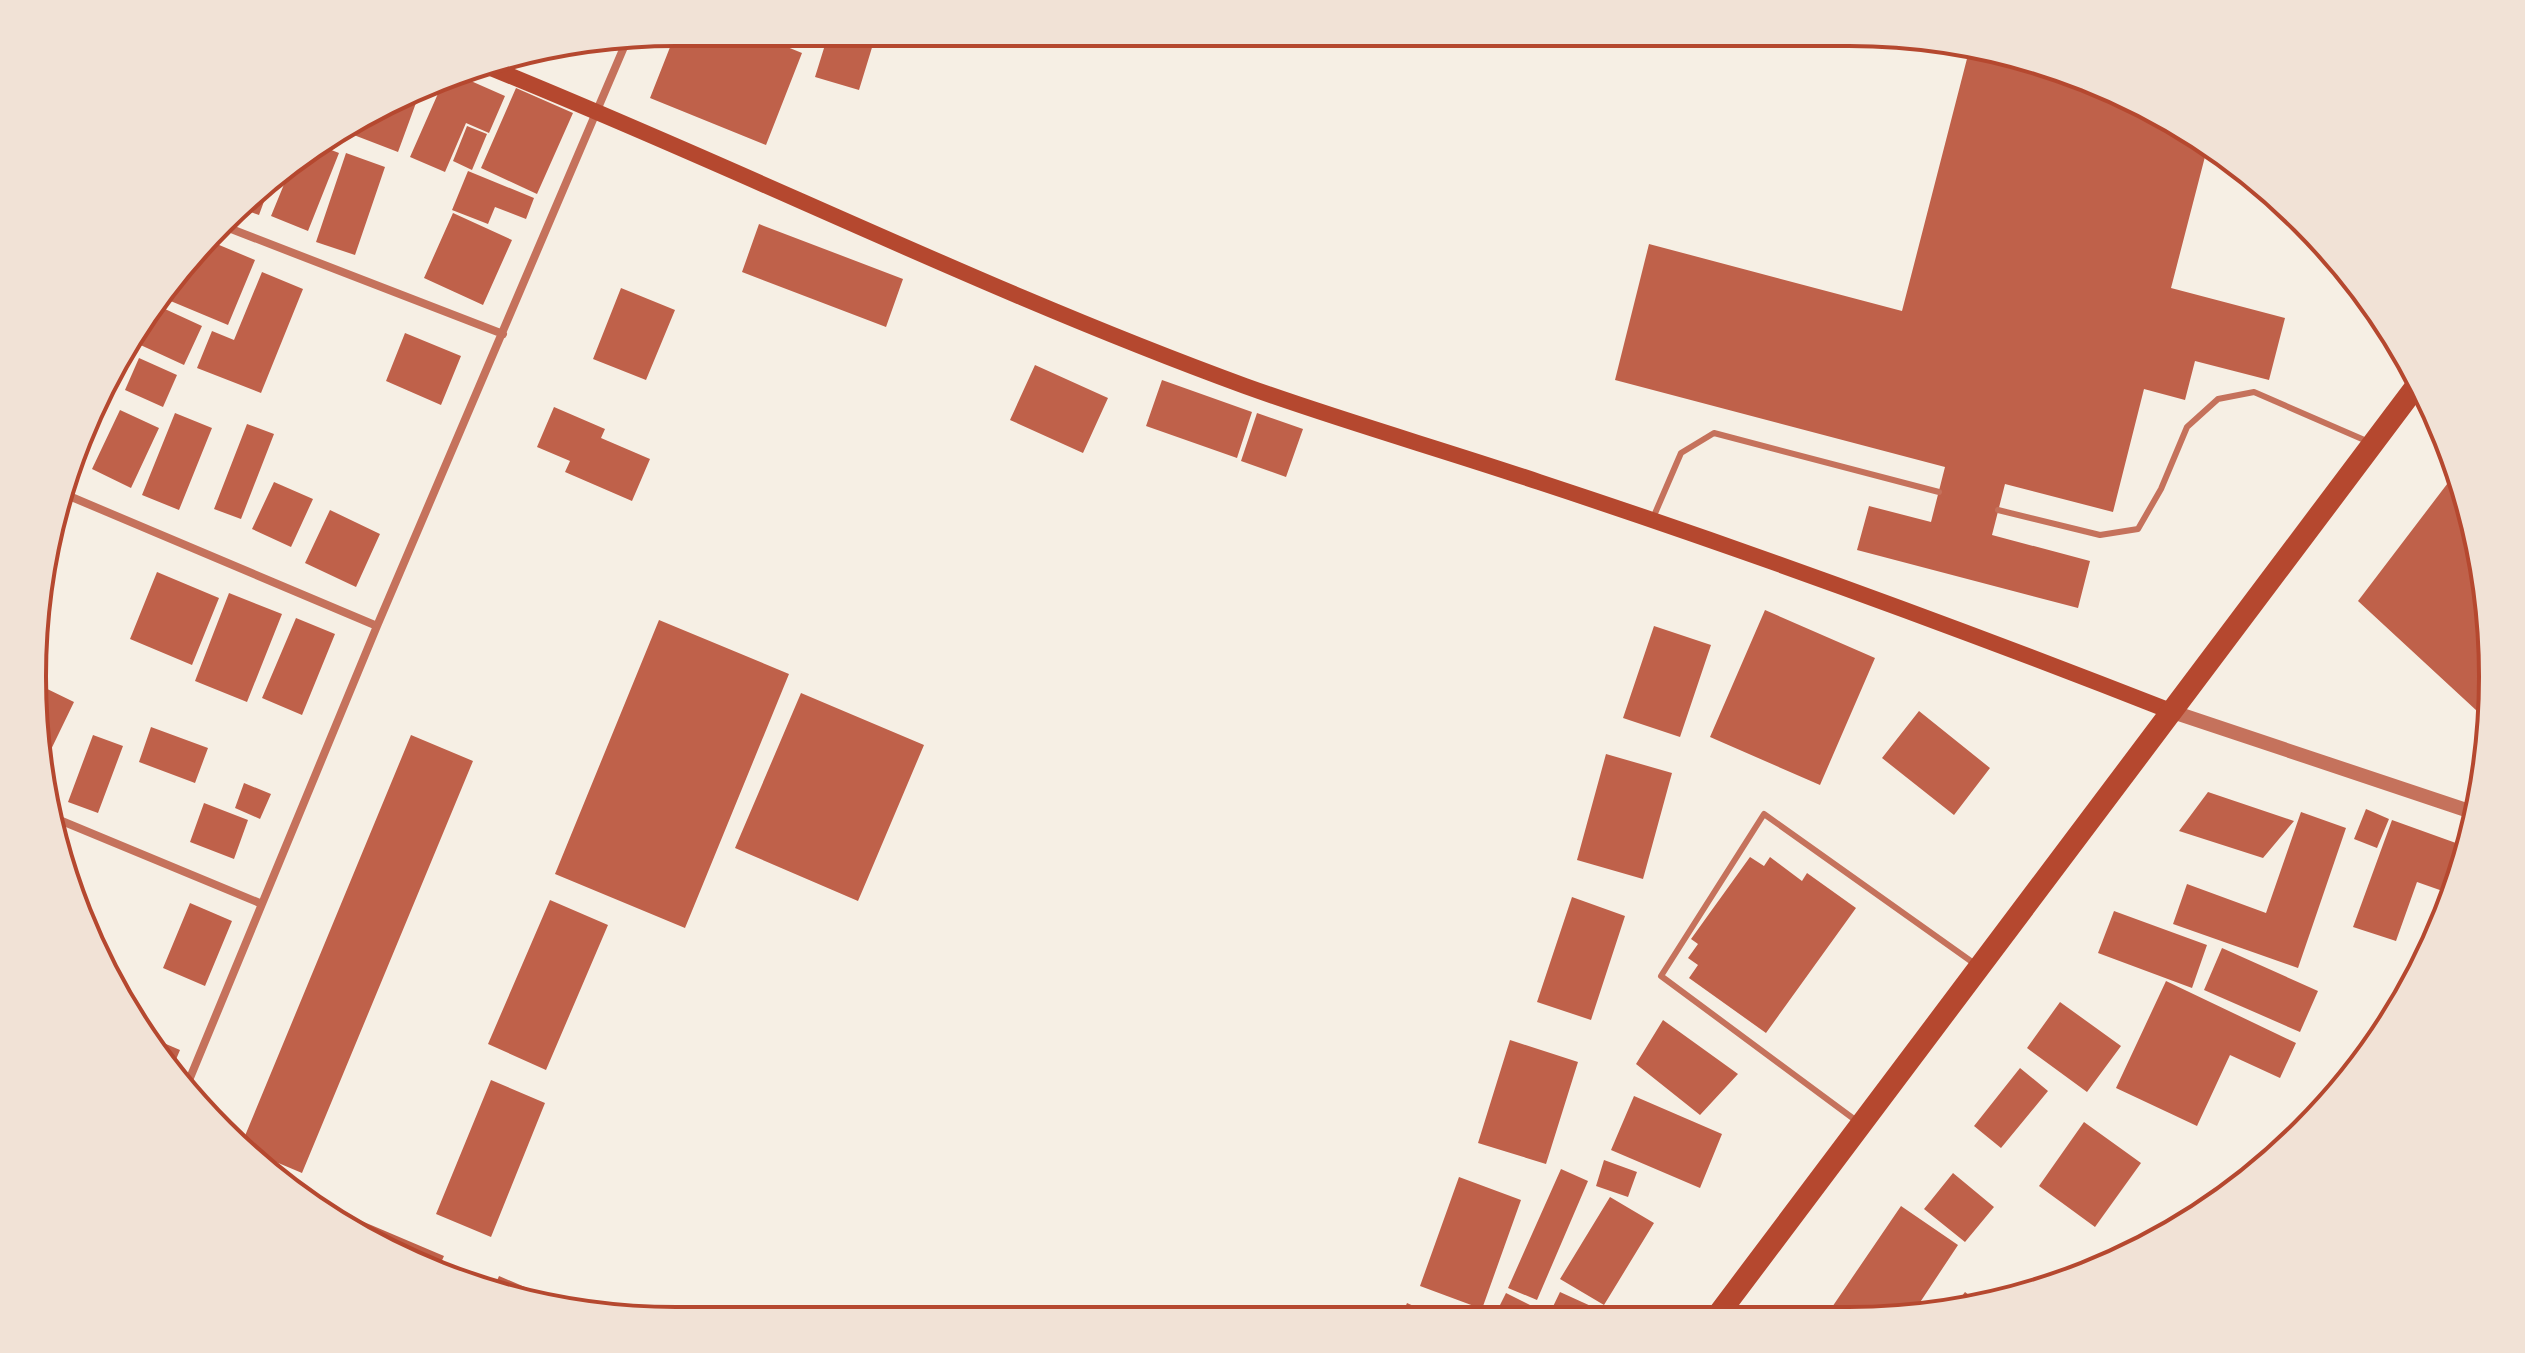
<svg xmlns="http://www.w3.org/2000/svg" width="2525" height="1353" font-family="'IBM Plex Sans',sans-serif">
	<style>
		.building { fill: #bf614a }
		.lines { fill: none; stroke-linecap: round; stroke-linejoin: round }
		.service { stroke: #c5725c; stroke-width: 6 }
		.minor { stroke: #c5725c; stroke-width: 8 }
		.tertiary { stroke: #c5725c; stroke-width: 14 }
		.secondary { stroke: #b5482f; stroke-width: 16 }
		.trunk { stroke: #b5482f; stroke-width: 22 }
		.rim { fill: none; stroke: #b5482f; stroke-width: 4 }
	</style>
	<rect width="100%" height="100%" fill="#f6efe4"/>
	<path class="building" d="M676 32H750L802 53 766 145 650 98Z
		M829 32H846L874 41 859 90 815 77Z
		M1970 47 2016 54 2170 118 2208 145 2171 288 2285 318 2269 380 2195 361 2185 400 2144 389 2113 512 2005 484 1992 535 2090 561 2078 608 1857 550 1869 506 1931 522 1945 467 1615 380 1649 244 1902 311Z
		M455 74 505 96 489 133 466 123 445 172 410 157 444 80Z
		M516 88 573 113 537 194 481 168Z
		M420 92 398 152 346 132 406 100Z
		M467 126 487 134 472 170 453 161Z
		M321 146 339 153 308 231 271 216 294 160Z
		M346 153 385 167 355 255 316 242Z
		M468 171 534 198 526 219 495 207 488 224 452 210Z
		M273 177 259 215 243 209 260 191Z
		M453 213 512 240 483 305 424 278Z
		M759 224 903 279 886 327 742 272Z
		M212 242 255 260 228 325 161 297Z
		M262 272 303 289 261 393 197 368 212 331 234 340Z
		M621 288 675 310 646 380 593 359Z
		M154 304 202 326 184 365 134 342 149 310Z
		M405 333 461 356 441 405 386 381Z
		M139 358 177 375 163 407 125 390Z
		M1035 365 1108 398 1083 453 1010 420Z
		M1162 380 1252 412 1237 458 1146 426Z
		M554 407 605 429 601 438 650 459 632 501 565 472 570 461 537 447Z
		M120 410 159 428 131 488 92 469Z
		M175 413 212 428 179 510 142 495Z
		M1257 413 1303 429 1286 477 1241 461Z
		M247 424 274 434 241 519 214 509Z
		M2457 471 2471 509 2492 634 2489 713 2477 711 2358 601Z
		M274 482 313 499 291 547 252 529Z
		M330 510 380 534 356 587 305 563Z
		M157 572 219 598 192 665 130 639Z
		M229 593 282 614 247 702 195 681Z
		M1765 610 1875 658 1820 785 1710 737Z
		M296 618 335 634 302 715 262 698Z
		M659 620 789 674 685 928 555 874Z
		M1654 626 1711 645 1680 737 1623 718Z
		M37 684 74 702 44 764 33 719Z
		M801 693 924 745 858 901 735 848Z
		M1919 711 1990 768 1954 815 1882 758Z
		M151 727 208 748 195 783 139 762Z
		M93 735 123 746 98 813 68 802Z
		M411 735 473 761 302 1173 257 1154 242 1143Z
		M1606 754 1672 773 1643 879 1577 860Z
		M244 783 271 794 260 819 235 808Z
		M2208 792 2294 821 2263 858 2179 831Z
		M204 803 248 820 234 859 190 842Z
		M2366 809 2389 819 2377 848 2354 839Z
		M2301 812 2346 828 2298 968 2173 924 2187 884 2266 913Z
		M2392 820 2467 847 2454 895 2417 882 2396 941 2353 927Z
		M1750 857 1764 866 1770 857 1802 881 1807 873 1856 908 1766 1033 1689 978 1698 965 1688 958 1698 944 1691 939Z
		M1572 897 1625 916 1591 1020 1537 1002Z
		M550 900 608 925 546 1070 488 1044Z
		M190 903 232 921 205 986 163 968Z
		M2114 911 2207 945 2192 988 2098 953Z
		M2222 948 2318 991 2300 1032 2204 990Z
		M2166 981 2296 1043 2280 1078 2230 1055 2197 1126 2116 1088Z
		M2060 1002 2121 1046 2087 1092 2027 1048Z
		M1663 1020 1738 1074 1700 1115 1636 1064Z
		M152 1038 180 1050 172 1069Z
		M1510 1040 1578 1062 1546 1164 1478 1143Z
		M2020 1068 2048 1091 2001 1148 1974 1126Z
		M491 1080 545 1103 491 1237 436 1214Z
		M1634 1096 1722 1134 1700 1188 1611 1150Z
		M2084 1122 2141 1163 2095 1227 2039 1186Z
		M1604 1160 1637 1172 1628 1197 1596 1186Z
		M1561 1169 1588 1181 1537 1300 1508 1288Z
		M1953 1173 1994 1207 1965 1242 1924 1209Z
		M1459 1177 1521 1200 1482 1309 1420 1286Z
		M1610 1197 1654 1223 1604 1305 1560 1279Z
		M1901 1206 1958 1245 1911 1316H1826Z
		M338 1211 444 1256 438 1269 355 1235 335 1218Z
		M499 1276 576 1309V1310L509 1299 492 1292Z
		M1560 1292 1593 1307 1589 1317H1548Z
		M1965 1292 1980 1303 1951 1310Z
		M1506 1293 1546 1313 1545 1317H1494Z
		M1407 1303 1438 1317H1401Z"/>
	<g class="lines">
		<path class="service" d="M1998 510 2100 535 2138 529 2161 489 2187 427 2218 399 2254 392 2369 442
			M1653 518 1681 453 1714 433 1939 492
			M1858 1122 1661 976 1764 814 1975 964"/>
		<path class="minor" d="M226 227 503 334
			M62 493 377 626
			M57 819 262 904
			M185 1090 377 626 627 40"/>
		<path class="tertiary" d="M2173 712 2475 813"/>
		<path class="secondary" d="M481 64C738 167 985 291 1245 386 1342 421 1441 449 1539 482 1752 552 1964 630 2173 712"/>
		<path class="trunk" d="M1717 1316 2420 381"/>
	</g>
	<path d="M0 0H2525V1353H0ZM676 46H1849A630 630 0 0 1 2479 676V677A630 630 0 0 1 1849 1307H676A630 630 0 0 1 46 677V676A630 630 0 0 1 676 46Z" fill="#f1e2d6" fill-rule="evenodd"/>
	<path class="rim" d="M676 46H1849A630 630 0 0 1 2479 676V677A630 630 0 0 1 1849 1307H676A630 630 0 0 1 46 677V676A630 630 0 0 1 676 46Z"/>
</svg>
